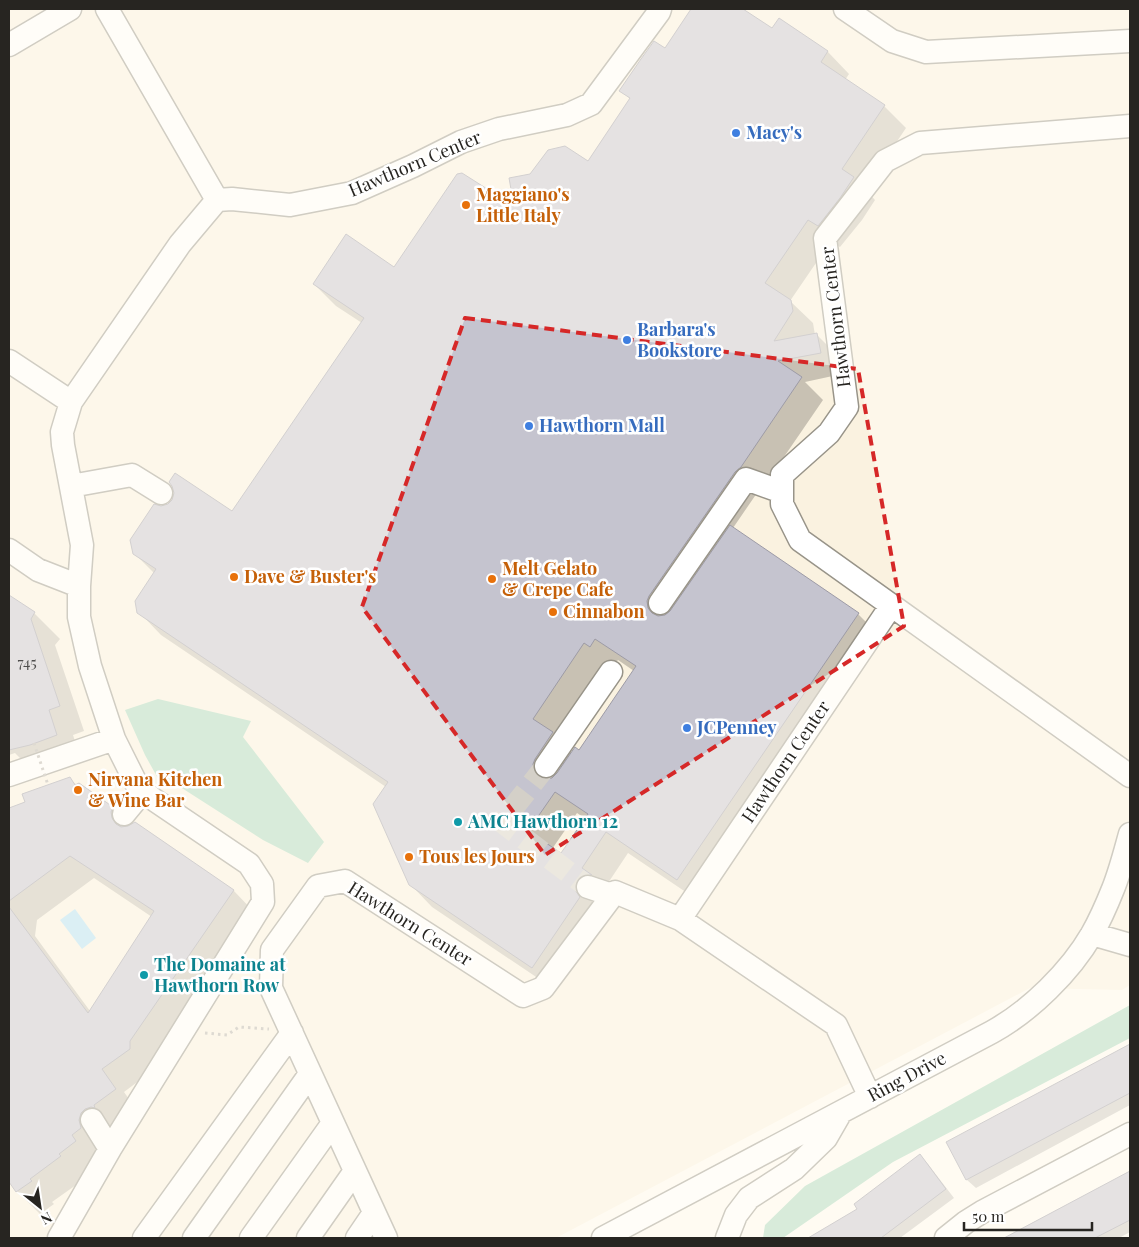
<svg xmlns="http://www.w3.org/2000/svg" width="1139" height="1247" font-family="'Playfair Display',serif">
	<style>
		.built { fill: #faf2e0 }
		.green { fill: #a8d8bc }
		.water { fill: #afe1f7 }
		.shadow { fill: #0003; fill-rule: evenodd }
		.building { fill: #c5c4cf; stroke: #9d9ba6; fill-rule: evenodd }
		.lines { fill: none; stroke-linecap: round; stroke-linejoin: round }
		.minor-tunnel { stroke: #d4d0c8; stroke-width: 22; stroke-dasharray: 22 11; stroke-linecap: butt }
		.minor-casing { stroke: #989489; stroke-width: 25 }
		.path { stroke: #b6b2ab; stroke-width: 3; stroke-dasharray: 2.5 4; stroke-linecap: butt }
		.minor { stroke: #fff; stroke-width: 22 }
		.path-bridge { stroke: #b6b2ab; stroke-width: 3; stroke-dasharray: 2.5 4; stroke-linecap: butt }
		.marked { fill: none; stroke: #d62828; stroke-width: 4; stroke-dasharray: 10 6; stroke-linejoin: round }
		.shop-dot { fill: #3f7fe0; stroke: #fff; stroke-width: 2 }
		.food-dot { fill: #e8710a; stroke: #fff; stroke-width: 2 }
		.culture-dot { fill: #0f9aa8; stroke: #fff; stroke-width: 2 }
		.labels { text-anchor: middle; stroke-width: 5; stroke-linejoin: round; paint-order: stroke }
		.number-label { font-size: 15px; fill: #4e4d4c }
		.shop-label { font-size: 18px; font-weight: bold; fill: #366cbe; stroke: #fff; text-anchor: start }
		.street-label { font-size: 18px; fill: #272521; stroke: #fff }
		.food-label { font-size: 18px; font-weight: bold; fill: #c56008; stroke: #fff; text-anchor: start }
		.culture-label { font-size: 18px; font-weight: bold; fill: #0d838f; stroke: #fff; text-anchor: start }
	</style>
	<rect width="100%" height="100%" fill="#fffbf2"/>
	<path class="built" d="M9 9H1130V985L1122 990 1030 988 556 1238H9Z"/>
	<path class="green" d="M158 699 251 721 243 737 324 842 308 863 263 840 174 783 160 782 145 755 125 710Z
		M1130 1005V1038L893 1162 783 1238H763L765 1225 805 1186Z"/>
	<path class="water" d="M75 909 96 938 82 949 60 920Z"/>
	<path class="shadow" d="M693 9H741L772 30 779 20 828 52 849 74 845 80 884 106 906 128 865 189 875 200 862 220 840 247 831 241 790 301 813 323 815 335 816 334 838 356 842 374 805 382 823 400 762 489 757 493 733 528 858 614 880 636 699 901 628 853 604 889 554 989 432 907 410 884 386 787 161 635 139 612 155 574 135 554 161 507 168 505 233 513 362 323 336 306 314 284 395 268 516 209 588 163 631 100 621 90 665 49ZM618 660 634 671 580 751 572 753 557 738ZM577 813 586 819 561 855 552 849Z
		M9 596 34 613 60 639 55 645 84 731 73 735 81 760 36 774 15 753 9 755Z
		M70 779 77 785 112 808 131 826 135 823 234 891 256 914 152 1071 124 1092 138 1112 98 1165 81 1177 83 1180 52 1202 54 1204 40 1214 17 1191 9 1180V809L27 803ZM94 878 152 917 90 1011 35 936 37 920Z
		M1130 1045V1105L976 1188 967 1180 948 1143Z
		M920 1156 928 1164 954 1198 900 1238H810L859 1210Z
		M1130 1172V1232L1119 1238H1006Z"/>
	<path class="building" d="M691 9H743L772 28 779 18 828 51 821 62 885 105 842 169 854 177 840 198 818 226 808 220 765 283 791 300 793 311 774 341 817 333 821 353 778 361 802 377 741 467 735 472 649 596 647 601 648 608 652 613 658 616 665 615 670 611 730 525 859 613 677 880 606 832 582 868 592 875 585 874 580 877 576 882 575 890 580 897 532 968 409 885 373 804 388 782 137 613 135 601 156 569 133 554 130 540 154 504 161 506 168 504 172 500 174 493 172 486 169 482 175 473 232 511 364 318 313 284 346 234 394 267 457 174 462 173 514 206 509 178 530 174 548 150 565 146 588 161 630 98 619 91 641 59 654 41 665 48ZM595 639 636 666 579 750 575 747 557 773 552 778 545 779 539 777 534 772 533 764 535 759 553 732 533 719 584 643 590 647ZM555 792 588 814 561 853 528 831Z
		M9 595 35 612 31 619 60 706 49 710 57 735 30 745 9 750Z
		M70 777 75 785 79 783 113 807 111 812 112 818 116 824 121 827 128 826 135 822 234 890 130 1041V1049L102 1069 116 1089 94 1105 95 1108 91 1107 85 1109 81 1113 79 1120 81 1128 72 1135 76 1141 59 1154 61 1156 30 1179 32 1181 16 1192 9 1182V907L88 1013 154 911 70 856 9 901V808L25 802 22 794Z
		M1130 1044V1093L966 1180 946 1142Z
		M920 1154 946 1189 881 1238H808L857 1209 854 1204Z
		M1130 1171V1220L1095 1238H1004Z"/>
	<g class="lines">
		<path class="minor-tunnel" d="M546 766 502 822 588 887"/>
		<g class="minor-casing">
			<path id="minor" d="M107 9 217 200
				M845 9 892 41 926 52 1130 41
				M9 45 70 9
				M1130 126 920 143 885 161 825 238 847 407 829 433 782 475V504L800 540 1130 776
				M9 361 71 402
				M71 486 132 475 161 493
				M9 550 38 570 79 586
				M660 603 746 479 782 492
				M546 766 611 672
				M9 775 114 739
				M124 814 143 791
				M588 887 612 895
				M1092 934 1130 945
				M870 1097 836 1025 680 919 891 606
				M92 1120 110 1149
				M59 1238 110 1149 263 902 262 884 249 864 153 799 138 787 114 739 90 666 79 617V586L82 545 63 445 62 432 71 402 180 244 217 200 232 199 290 205 352 193 413 166 461 142 499 129 567 115 591 104 659 12 660 9
				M144 1238 292 1033
				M194 1238 310 1074
				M251 1238 333 1123
				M308 1238 355 1171
				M357 1238 374 1213
				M386 1238 271 988 272 950 318 886 345 881 523 996 543 988 615 892 680 919
				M603 1238 992 1032C1030 1011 1070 972 1092 934 1100 920 1107 904 1113 889 1120 872 1125 852 1130 834
				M727 1238 736 1215 749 1198 794 1169 826 1138 841 1112
				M946 1238 966 1222 982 1212 1130 1134"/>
		</g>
		<path class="path" d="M205 1033 227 1035 239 1027 269 1029"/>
		<use href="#minor" class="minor"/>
		<path class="path-bridge" d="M34 743 48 785"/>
	</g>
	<path d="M0 0H1139V1247H0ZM465 318 858 369 904 626 545 855 362 607Z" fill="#fffbf2" fill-opacity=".55" fill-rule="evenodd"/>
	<path class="marked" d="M465 318 858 369 904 626 545 855 362 607Z"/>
	<g class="shop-dot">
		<circle cx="736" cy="133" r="5"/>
		<circle cx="627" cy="340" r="5"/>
		<circle cx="529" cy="426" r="5"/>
		<circle cx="687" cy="728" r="5"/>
	</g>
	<g class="food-dot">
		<circle cx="466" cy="205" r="5"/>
		<circle cx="234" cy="577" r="5"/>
		<circle cx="492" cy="579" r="5"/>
		<circle cx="553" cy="612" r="5"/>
		<circle cx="78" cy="790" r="5"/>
		<circle cx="409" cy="857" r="5"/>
	</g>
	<g class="culture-dot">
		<circle cx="458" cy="822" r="5"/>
		<circle cx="144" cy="975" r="5"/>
	</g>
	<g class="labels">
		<g class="number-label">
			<text x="27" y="668">745</text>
		</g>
		<g class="shop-label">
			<text x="746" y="139">Macy's</text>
			<text x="637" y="336">Barbara's<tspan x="637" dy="21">Bookstore</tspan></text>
			<text x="539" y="432">Hawthorn Mall</text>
			<text x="697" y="734">JCPenney</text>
		</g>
		<g class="street-label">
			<text transform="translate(415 164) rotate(-23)" y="6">Hawthorn Center</text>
			<text transform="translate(836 317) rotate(-97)" y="6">Hawthorn Center</text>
			<text transform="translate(786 762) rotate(-56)" y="6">Hawthorn Center</text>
			<text transform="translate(410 924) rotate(32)" y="6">Hawthorn Center</text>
			<text transform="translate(907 1077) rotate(-28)" y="6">Ring Drive</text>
		</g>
		<g class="food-label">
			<text x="476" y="201">Maggiano's<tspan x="476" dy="21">Little Italy</tspan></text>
			<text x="502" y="575">Melt Gelato<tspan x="502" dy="21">&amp; Crepe Cafe</tspan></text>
			<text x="244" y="583">Dave &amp; Buster's</text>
			<text x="563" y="618">Cinnabon</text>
			<text x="88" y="786">Nirvana Kitchen<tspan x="88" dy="21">&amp; Wine Bar</tspan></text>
			<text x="419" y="863">Tous les Jours</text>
		</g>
		<g class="culture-label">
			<text x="468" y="828">AMC Hawthorn 12</text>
			<text x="154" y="971">The Domaine at<tspan x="154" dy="21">Hawthorn Row</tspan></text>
		</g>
	</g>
	<rect width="1139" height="1247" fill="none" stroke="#272521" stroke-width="20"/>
	<g transform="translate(40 1207) rotate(150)" stroke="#ffffff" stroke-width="4" paint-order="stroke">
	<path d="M0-4L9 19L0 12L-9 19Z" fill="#272521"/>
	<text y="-8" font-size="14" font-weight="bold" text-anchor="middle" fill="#272521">N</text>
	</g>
	<path d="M964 1222v8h128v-8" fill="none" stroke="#272521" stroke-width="2.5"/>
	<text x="972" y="1222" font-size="15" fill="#272521" stroke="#ffffff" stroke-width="4" paint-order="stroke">50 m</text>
</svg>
